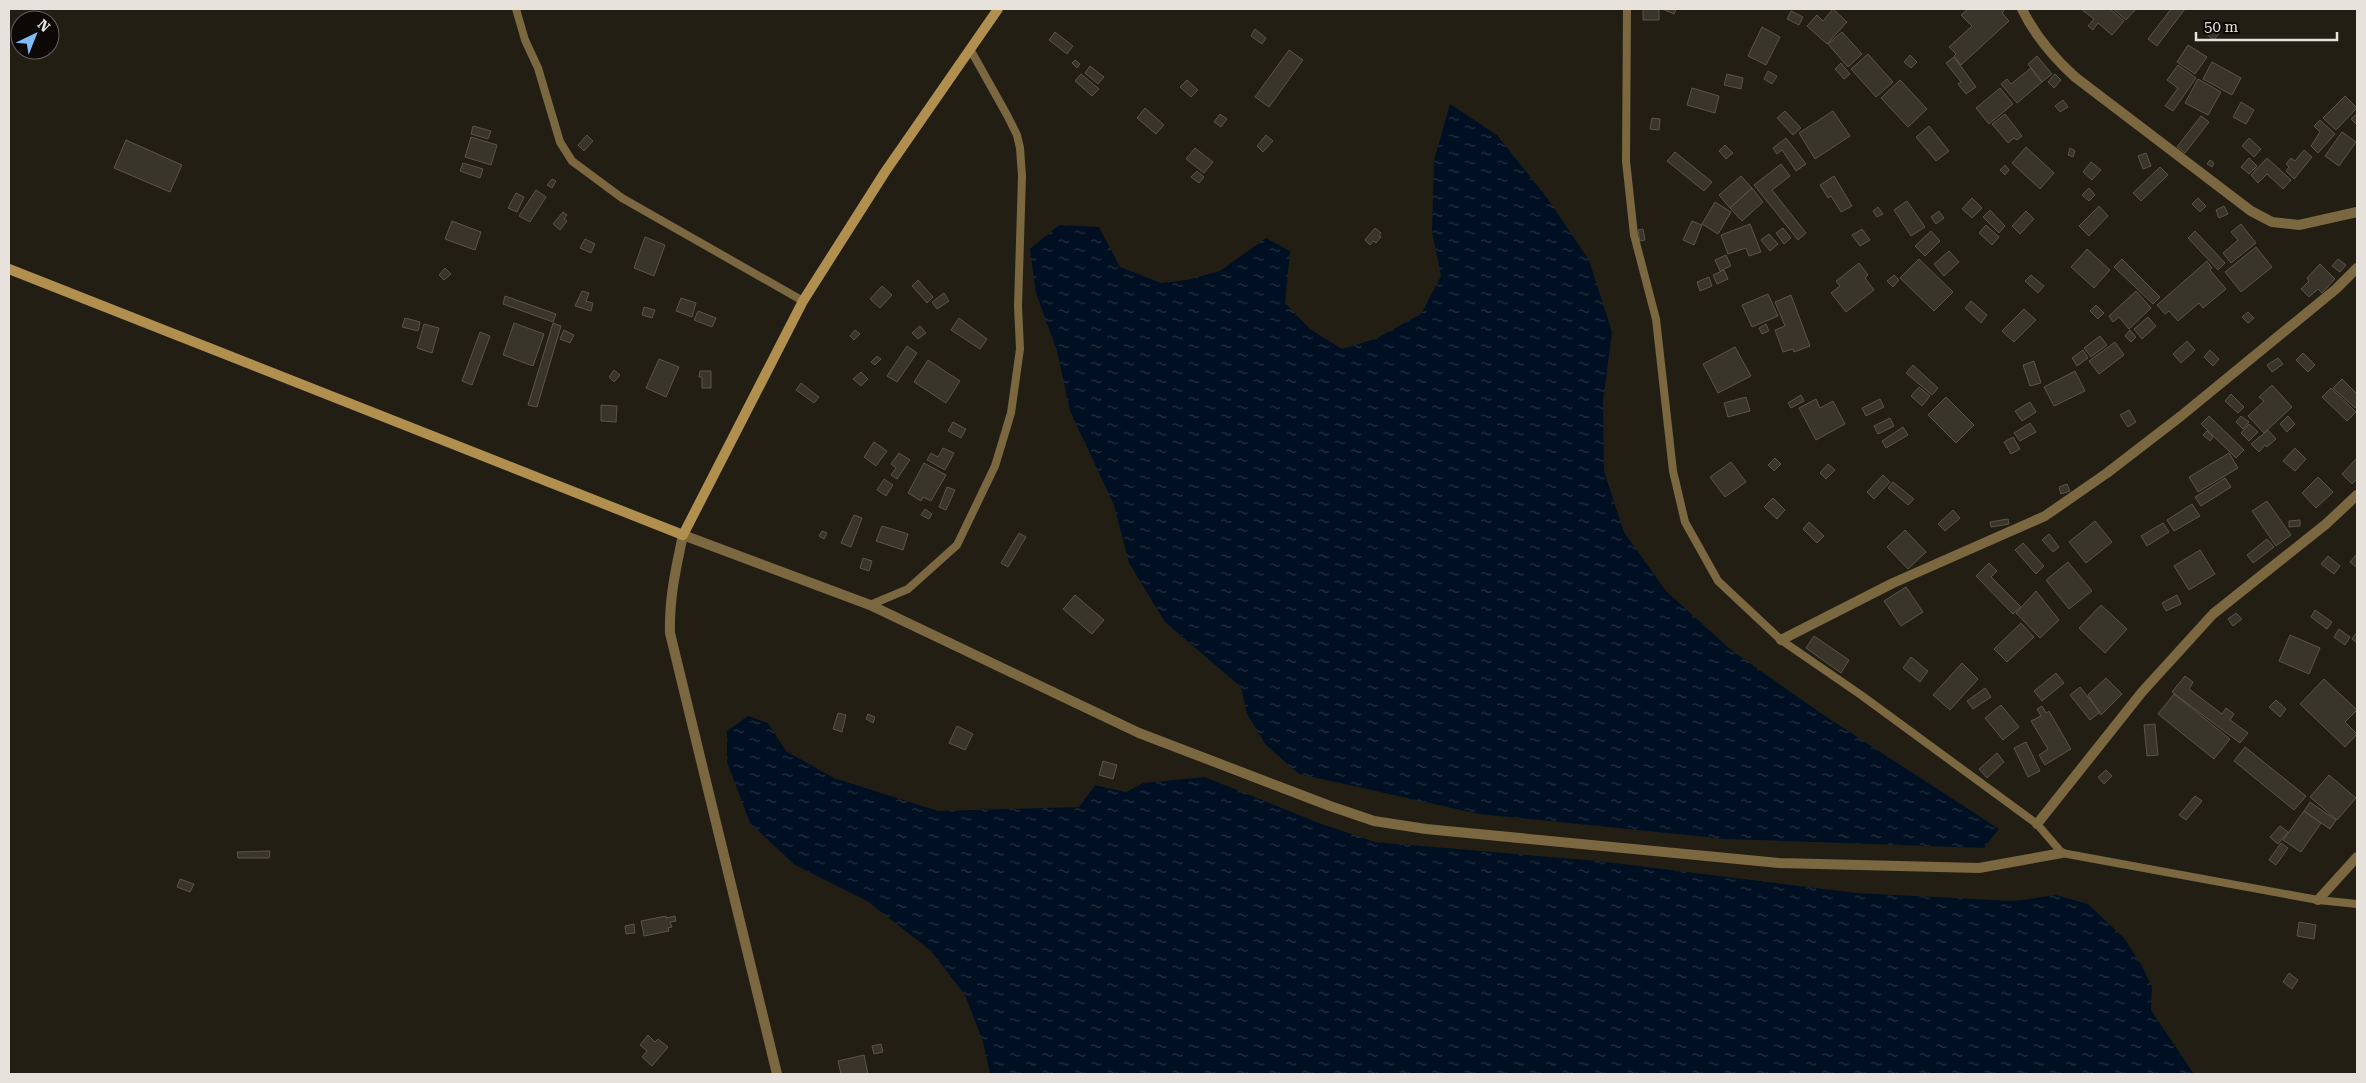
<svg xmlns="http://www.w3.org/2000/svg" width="2366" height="1083" font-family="'Roboto Serif',serif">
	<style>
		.water { fill: url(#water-ripples) }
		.building { fill: #3a352a; stroke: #5a5448 }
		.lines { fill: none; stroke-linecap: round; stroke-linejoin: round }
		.lane { stroke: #7b6740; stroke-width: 8 }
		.street { stroke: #7b6740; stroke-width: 10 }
		.secondary { stroke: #b18f4f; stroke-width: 10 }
	</style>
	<defs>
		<pattern id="water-ripples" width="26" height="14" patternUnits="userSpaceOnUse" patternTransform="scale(1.25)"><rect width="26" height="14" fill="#001022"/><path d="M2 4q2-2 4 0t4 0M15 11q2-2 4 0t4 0" fill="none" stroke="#253342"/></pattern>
	</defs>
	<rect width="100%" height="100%" fill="#231e14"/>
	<path class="water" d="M1450 104 1497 135 1548 199 1589 260 1612 332 1603 401 1604 471 1624 532 1666 591 1731 650 1819 712 1999 829 1984 848 1727 839 1479 814 1299 774 1266 745 1247 714 1241 687 1165 622 1129 563 1114 505 1070 411 1057 351 1036 293 1030 249 1059 225 1099 227 1120 267 1161 283 1187 280 1220 271 1266 238 1290 251 1285 303 1310 329 1342 349 1375 339 1421 314 1441 276 1432 232 1434 160Z
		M748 716 768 723 786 751 834 778 938 811 1079 807 1095 785 1126 792 1143 783 1205 777 1319 823 1375 842 1598 861 1856 893 2014 901 2056 895 2088 904 2124 938 2142 966 2152 987 2151 1010 2194 1074H990L983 1042 965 995 931 951 867 901 795 865 750 823 727 762V731Z"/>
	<path class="building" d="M1643 9H1659V20H1643Z
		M1662 9H1676L1674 14Z
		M1833 9 1847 22 1827 44 1807 26 1817 15 1823 21Z
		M1968 9H2005L2002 13 2009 21 1961 65 1954 56 1956 54 1949 47 1972 26 1961 15Z
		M2081 9H2110L2124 21 2112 35 2098 23 2093 30 2088 26 2094 19Z
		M2113 9H2136L2126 20Z
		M2171 9H2185L2157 46 2148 39Z
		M1791 11 1803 17 1799 25 1787 19Z
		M2212 24 2221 31 2214 40 2205 33Z
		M1762 27 1780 37 1766 65 1748 56Z
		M1255 29 1266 38 1262 44 1251 36Z
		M1055 32 1073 46 1067 54 1049 40Z
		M1842 32 1862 54 1848 67 1828 44Z
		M2188 45 2207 57 2195 74 2177 62Z
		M1289 50 1303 60 1269 107 1255 97Z
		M1868 54 1893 82 1876 97 1851 69Z
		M1910 55 1917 62 1911 68 1904 62Z
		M2037 56 2052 74 2042 82 2028 64Z
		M1954 57 1976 87 1966 94 1958 84 1961 82 1946 63Z
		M1075 60 1080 64 1077 68 1072 63Z
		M2212 62 2241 78 2232 95 2203 79Z
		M1841 63 1850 74 1844 79 1835 69Z
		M2178 65 2196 78 2173 111 2165 106 2178 88 2167 80Z
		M1090 66 1104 77 1098 84 1085 73Z
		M2031 68 2042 82 2017 103 2001 84 2007 79 2011 84Z
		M1768 71 1777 76 1772 84 1764 79Z
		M1081 74 1099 89 1092 96 1075 81Z
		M1727 74 1743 78 1741 89 1724 85Z
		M2055 74 2061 80 2054 88 2048 82Z
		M2198 79 2221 92 2208 115 2185 103Z
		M1187 80 1198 90 1191 97 1180 87Z
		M1900 80 1927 109 1908 127 1881 98Z
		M1692 88 1719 96 1715 113 1687 105Z
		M2000 88 2013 104 1989 124 1976 108Z
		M2345 96 2357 108 2336 130 2323 118Z
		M2063 100 2068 107 2060 112 2055 106Z
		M2241 102 2254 110 2246 124 2233 117Z
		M1145 108 1164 125 1156 134 1137 118Z
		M1785 111 1801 128 1793 135 1777 118Z
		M1833 111 1850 136 1815 159 1799 133Z
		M1220 114 1227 119 1221 127 1214 122Z
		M2005 114 2022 136 2017 140 2014 138 2008 143 1992 124Z
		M2357 114V125L2351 119Z
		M2201 116 2209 122 2185 153 2177 147Z
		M1652 118 1660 119 1659 130 1650 129Z
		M2320 120 2335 134 2318 153 2311 146 2320 132 2314 126Z
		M473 126 491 131 488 139 471 134Z
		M1929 126 1949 151 1936 161 1916 137Z
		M2342 132 2356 142 2339 166 2325 156Z
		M587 135 593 141 584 151 578 145Z
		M1266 135 1273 141 1263 152 1257 146Z
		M471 137 497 145 491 165 465 157Z
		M1786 138 1806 164 1796 171 1782 150 1777 154 1773 148Z
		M2249 138 2261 149 2254 157 2242 146Z
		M126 140 182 165 170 192 114 168Z
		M1725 145 1733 153 1726 159 1719 151Z
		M2026 147 2054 173 2040 189 2012 163Z
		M1195 148 1213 162 1204 173 1186 159Z
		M2070 148 2075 151 2073 157 2068 155Z
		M2304 150 2312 157 2294 179 2286 171 2289 167 2286 164 2291 158 2295 161Z
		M1675 152 1712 182 1704 191 1667 161Z
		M2146 153 2151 166 2143 169 2138 156Z
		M2249 158 2257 166 2249 174 2241 167Z
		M2267 158 2291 180 2283 189 2267 174 2258 183 2251 175Z
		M2210 160 2214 163 2212 167 2207 164Z
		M2091 162 2101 170 2092 180 2083 172Z
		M463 163 483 169 480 178 460 171Z
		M1781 164 1790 176 1772 190 1806 233 1798 240 1754 185Z
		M2005 165 2009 170 2005 175 2000 170Z
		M2160 167 2168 175 2141 201 2133 193Z
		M1197 171 1204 177 1199 183 1191 177Z
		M1741 176 1752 188 1730 208 1719 195Z
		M1834 176 1852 206 1841 212 1831 196 1828 198 1820 185Z
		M552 179 556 181 552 188 547 185Z
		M1752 188 1763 202 1742 221 1730 208Z
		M2089 188 2095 195 2089 201 2082 195Z
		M536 190 546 197 530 222 519 216Z
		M516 193 524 197 517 212 508 208Z
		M1972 198 1982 208 1972 218 1962 209Z
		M2198 198 2206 206 2200 212 2192 204Z
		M1907 201 1925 227 1911 236 1894 210Z
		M1715 202 1731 212 1718 234 1702 224Z
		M2099 206 2108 216 2089 236 2079 226Z
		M2224 206 2228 214 2219 218 2216 210Z
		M1878 207 1883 214 1877 217 1873 211Z
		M1990 210 2005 226 1999 233 1983 217Z
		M1939 211 1944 218 1936 224 1931 217Z
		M2026 211 2034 219 2020 234 2012 226Z
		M563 212 567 215 564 219 567 221 560 230 553 224Z
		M452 221 481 232 475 250 445 239Z
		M1692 221 1702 225 1694 245 1683 240Z
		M1750 224 1761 252 1749 256 1746 248 1728 254 1721 235Z
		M2241 224 2256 243 2231 263 2223 253 2238 240 2231 232Z
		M1986 225 1999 237 1992 245 1979 233Z
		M1375 228 1381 233 1379 236 1381 237 1376 243 1373 241 1370 245 1365 240Z
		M1783 228 1791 238 1784 244 1776 233Z
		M1643 229 1645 240 1640 241 1638 230Z
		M1862 229 1870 240 1860 246 1852 235Z
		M1931 231 1940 241 1925 256 1915 246Z
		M2195 231 2225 263 2218 270 2188 238Z
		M1769 234 1778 244 1770 251 1761 240Z
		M645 237 665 245 654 276 634 268Z
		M585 239 595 244 591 253 580 248Z
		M2256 247 2272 267 2241 292 2225 272Z
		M2087 249 2110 270 2094 288 2071 267Z
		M1949 251 1959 262 1944 276 1934 264Z
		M1726 255 1731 266 1720 271 1715 260Z
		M1919 259 1953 292 1934 311 1900 278Z
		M2122 259 2160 297 2153 304 2114 267Z
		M2338 259 2346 265 2340 272 2332 266Z
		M2207 261 2212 268 2210 270 2226 289 2203 308 2199 303 2178 321 2169 311 2165 314 2157 305Z
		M1859 263 1868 275 1865 278 1874 290 1846 312 1831 293 1840 286 1836 281Z
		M2320 264 2335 279 2322 293 2318 289 2309 297 2301 289 2309 281 2307 278Z
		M445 268 451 274 444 280 439 275Z
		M1724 270 1728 279 1717 284 1713 275Z
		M1894 275 1899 280 1893 287 1887 281Z
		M2031 275 2044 286 2038 293 2025 281Z
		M1709 277 1712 286 1700 291 1697 282Z
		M918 280 933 297 927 303 912 286Z
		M882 286 892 295 880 308 870 299Z
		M582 291 589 293 586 301 593 303 591 311 575 306Z
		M2136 291 2151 308 2129 329 2119 317 2113 322 2109 316Z
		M944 293 949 301 937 309 932 302Z
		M1768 294 1778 316 1752 327 1742 305Z
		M1791 295 1810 346 1794 352 1793 349 1783 352 1775 330 1785 326 1775 302Z
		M505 296 556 314 553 322 503 304Z
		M681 298 696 303 692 317 676 311Z
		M1971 301 1987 315 1981 323 1965 308Z
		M2096 305 2104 313 2098 319 2090 311Z
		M644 307 655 310 652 318 642 315Z
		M2024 309 2036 320 2014 342 2002 331Z
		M698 311 716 318 712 327 694 320Z
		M2248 312 2254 318 2248 323 2242 317Z
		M2148 317 2156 326 2142 339 2134 329Z
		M405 318 420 322 418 331 402 327Z
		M959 318 987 339 980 349 951 330Z
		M514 323 544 334 533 366 503 355Z
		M553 323 561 326 537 407 528 405Z
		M424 324 439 328 432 353 417 348Z
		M1766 324 1769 331 1762 334 1759 328Z
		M920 326 926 333 918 339 912 333Z
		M564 330 574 335 570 343 560 339Z
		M855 330 860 334 854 340 850 336Z
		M2130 330 2136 337 2131 342 2125 336Z
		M480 332 490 336 472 385 462 381Z
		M2100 336 2107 345 2091 357 2084 348Z
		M2187 341 2195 350 2181 363 2173 354Z
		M2115 342 2124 355 2099 374 2089 361Z
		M907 346 917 353 897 382 887 376Z
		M1735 347 1751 376 1718 393 1703 364Z
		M2083 350 2088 358 2077 366 2072 358Z
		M2210 350 2219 359 2213 366 2204 357Z
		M2303 353 2315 365 2308 372 2296 360Z
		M877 356 881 359 875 365 871 362Z
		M2278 358 2283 364 2272 372 2267 365Z
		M659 359 679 367 666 397 646 388Z
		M928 360 960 381 946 403 914 382Z
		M2034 361 2041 383 2030 386 2023 365Z
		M1913 365 1938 388 1932 395 1906 373Z
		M614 370 620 375 614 382 609 377Z
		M700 371H711V388H702V377H699Z
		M2075 371 2085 391 2054 406 2044 387Z
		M861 372 868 379 861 386 853 379Z
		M2342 379 2357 394V405L2355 408 2333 388Z
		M801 383 819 397 814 403 796 390Z
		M2272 385 2292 407 2264 433 2248 416 2264 401 2259 397Z
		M1919 387 1930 396 1922 406 1911 396Z
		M2331 388 2356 412 2347 421 2322 397Z
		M2231 394 2244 407 2238 413 2225 401Z
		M1801 395 1804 401 1791 408 1788 403Z
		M1746 397 1750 411 1728 417 1724 403Z
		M1946 397 1974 425 1956 443 1928 415Z
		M1816 399 1820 408 1833 401 1845 424 1816 440 1799 408Z
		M1880 399 1884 407 1866 416 1862 408Z
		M2030 402 2036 412 2022 421 2015 411Z
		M601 405 617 406 616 422 601 421Z
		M2129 410 2136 422 2128 427 2120 415Z
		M2209 416 2244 450 2236 458 2201 424Z
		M2241 416 2249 422 2243 429 2236 422Z
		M2288 416 2295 424 2287 432 2280 424Z
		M1890 418 1894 426 1878 434 1874 426Z
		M953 422 966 429 961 438 948 431Z
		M2030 423 2036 432 2020 441 2014 433Z
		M2249 424 2258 432 2249 441 2241 433Z
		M1903 427 1908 435 1886 448 1882 441Z
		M2268 430 2276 439 2267 447 2265 445 2259 452 2251 444Z
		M2207 431 2213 437 2210 441 2203 435Z
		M2013 437 2020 449 2011 454 2004 442Z
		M874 442 887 451 876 466 864 457Z
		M943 448 954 453 945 470 927 460 931 453 938 457Z
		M2295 448 2306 459 2295 471 2283 461Z
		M899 453 910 460 897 479 891 475 896 468 891 464Z
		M2229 453 2238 468 2198 492 2189 477Z
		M1775 458 1781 464 1774 471 1768 465Z
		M2357 458V479L2352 484 2342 474Z
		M1731 462 1746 482 1725 497 1710 477Z
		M924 463 946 475 931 501 923 497 921 501 908 493Z
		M1828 464 1835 470 1826 479 1820 473Z
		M1883 475 1890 482 1874 499 1867 492Z
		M2318 477 2333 492 2316 508 2302 493Z
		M2225 478 2231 487 2201 506 2195 497Z
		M884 479 893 485 886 496 877 490Z
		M1893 482 1914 499 1908 505 1888 488Z
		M2067 484 2070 491 2061 494 2059 487Z
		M947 487 955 490 946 510 939 507Z
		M1773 498 1785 510 1777 519 1764 507Z
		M2267 501 2291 535 2276 546 2252 511Z
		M2192 504 2200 516 2174 531 2167 520Z
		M925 509 932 514 929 519 921 515Z
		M1953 510 1960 518 1945 531 1938 524Z
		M854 515 862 518 851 547 841 543Z
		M2008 519 2009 524 1991 527 1990 522Z
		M2300 520V526L2289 527V521Z
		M2095 521 2112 542 2086 563 2069 542Z
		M1809 522 1824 536 1817 543 1803 529Z
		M2163 523 2169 532 2147 546 2141 536Z
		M882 526 908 534 903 550 876 541Z
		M1905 530 1926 552 1908 569 1887 547Z
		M822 531 827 533 824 539 819 536Z
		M1019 533 1026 537 1008 567 1001 563Z
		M2049 534 2059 547 2053 552 2042 540Z
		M2267 539 2274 547 2253 563 2247 555Z
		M2023 543 2044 566 2036 574 2015 550Z
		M2200 550 2215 574 2189 590 2174 566Z
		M2357 554V568L2350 562Z
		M2328 556 2340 566 2334 574 2321 564Z
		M863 558 872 561 869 571 860 568Z
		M2068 562 2092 591 2069 609 2046 580Z
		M1989 563 1997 571 1991 577 2021 607 2013 614 1976 576Z
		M1906 587 1923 612 1901 626 1884 601Z
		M2036 591 2059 620 2040 638 2016 613Z
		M1075 595 1104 620 1092 634 1063 609Z
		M2177 595 2181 604 2166 611 2162 603Z
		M2101 605 2127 629 2105 653 2079 628Z
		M2315 610 2332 622 2327 629 2311 617Z
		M2236 613 2242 619 2233 626 2228 619Z
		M2021 623 2034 637 2007 662 1994 649Z
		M2339 629 2350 637 2345 645 2334 637Z
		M2357 632V643L2352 639Z
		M2290 635 2320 648 2309 674 2279 661Z
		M1814 636 1849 660 1841 673 1806 648Z
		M1911 657 1928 671 1920 682 1903 668Z
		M1962 663 1978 679 1950 710 1933 695Z
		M2056 673 2064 683 2042 701 2034 691Z
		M2185 676 2193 682 2189 689 2222 714 2226 708 2234 714 2230 720 2248 733 2240 743 2172 692Z
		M2106 678 2122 694 2101 715 2088 695Z
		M2324 679 2357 710 2345 722 2357 734 2345 747 2300 704Z
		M2080 687 2100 712 2090 720 2070 695Z
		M1985 688 1991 697 1973 709 1967 701Z
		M2174 694 2230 739 2214 759 2158 714Z
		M2276 700 2286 709 2280 717 2269 707Z
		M2001 705 2019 727 2003 740 1985 718Z
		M2042 706 2046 713 2049 711 2071 749 2045 765 2039 755 2048 749 2031 721 2041 716 2037 709Z
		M838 713 846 715 842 732 833 729Z
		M868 714 875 717 873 723 866 719Z
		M2155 724 2158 755 2147 756 2144 725Z
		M957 726 973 734 965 750 949 743Z
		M2026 742 2040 771 2028 777 2014 748Z
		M2245 747 2306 796 2294 810 2234 761Z
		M1997 753 2004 762 1987 778 1979 769Z
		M1103 761 1117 765 1113 779 1099 775Z
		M2106 770 2112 776 2104 784 2098 777Z
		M2329 775 2356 798 2337 820 2310 797Z
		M2195 796 2202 801 2186 820 2179 815Z
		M2310 802 2336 820 2330 829 2304 811Z
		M2304 811 2321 823 2301 852 2283 840Z
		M2280 826 2288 832 2278 844 2270 837Z
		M2281 843 2288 848 2276 865 2269 860Z
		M270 851 269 858H238L237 852Z
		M180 879 194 884 190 892 177 887Z
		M666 916V918L675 916 676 921 670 922 672 927 668 928 669 931 644 936 641 921Z
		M2299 922 2316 925 2314 939 2297 936Z
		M634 924 635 933 626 934 625 926Z
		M2289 973 2298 980 2292 989 2283 982Z
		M648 1035 655 1042 658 1039 668 1047 652 1066 642 1057 647 1051 640 1045Z
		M881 1044 883 1052 874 1054 872 1046Z
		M864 1055 868 1074H841L838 1061Z"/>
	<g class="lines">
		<path class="lane" d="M516 9 525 40 538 68 560 142 572 161 622 198 803 301
			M1627 9 1626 161 1634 235 1656 319 1673 471 1685 522 1718 581 1781 640 1861 695 2037 824 2062 853 2318 900 2357 904
			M870 605 908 589 957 545 995 466 1011 413 1020 349 1018 306 1022 176 1020 148 1017 135 1007 115 970 49"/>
		<path class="street" d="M2022 9C2035 36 2053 57 2075 77L2251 211 2272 222 2299 225 2357 212
			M1781 640 1893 583 2045 516 2107 473 2181 416 2336 289 2357 268
			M2037 824 2142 692 2213 614 2326 524 2357 495
			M2318 900 2357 857
			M777 1074 670 633C669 598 676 568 683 535L870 605 1139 733 1330 806 1374 821 1426 829 1779 863 1979 868 2062 853"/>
		<path class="secondary" d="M9 269 683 535 803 301 885 172 998 9"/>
	</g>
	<rect width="2366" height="1083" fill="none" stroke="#e7e3dc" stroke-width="20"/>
	<g transform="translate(35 35) rotate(43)"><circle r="24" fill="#0b0805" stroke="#63605b"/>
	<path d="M0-4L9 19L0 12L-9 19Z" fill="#7fbdfa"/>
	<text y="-8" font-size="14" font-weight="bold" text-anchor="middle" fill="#e7e3dc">N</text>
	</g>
	<path d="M2196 32v8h141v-8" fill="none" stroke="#e7e3dc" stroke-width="2.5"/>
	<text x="2204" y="32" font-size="15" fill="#e7e3dc" stroke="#0b0805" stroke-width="4" paint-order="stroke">50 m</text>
</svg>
